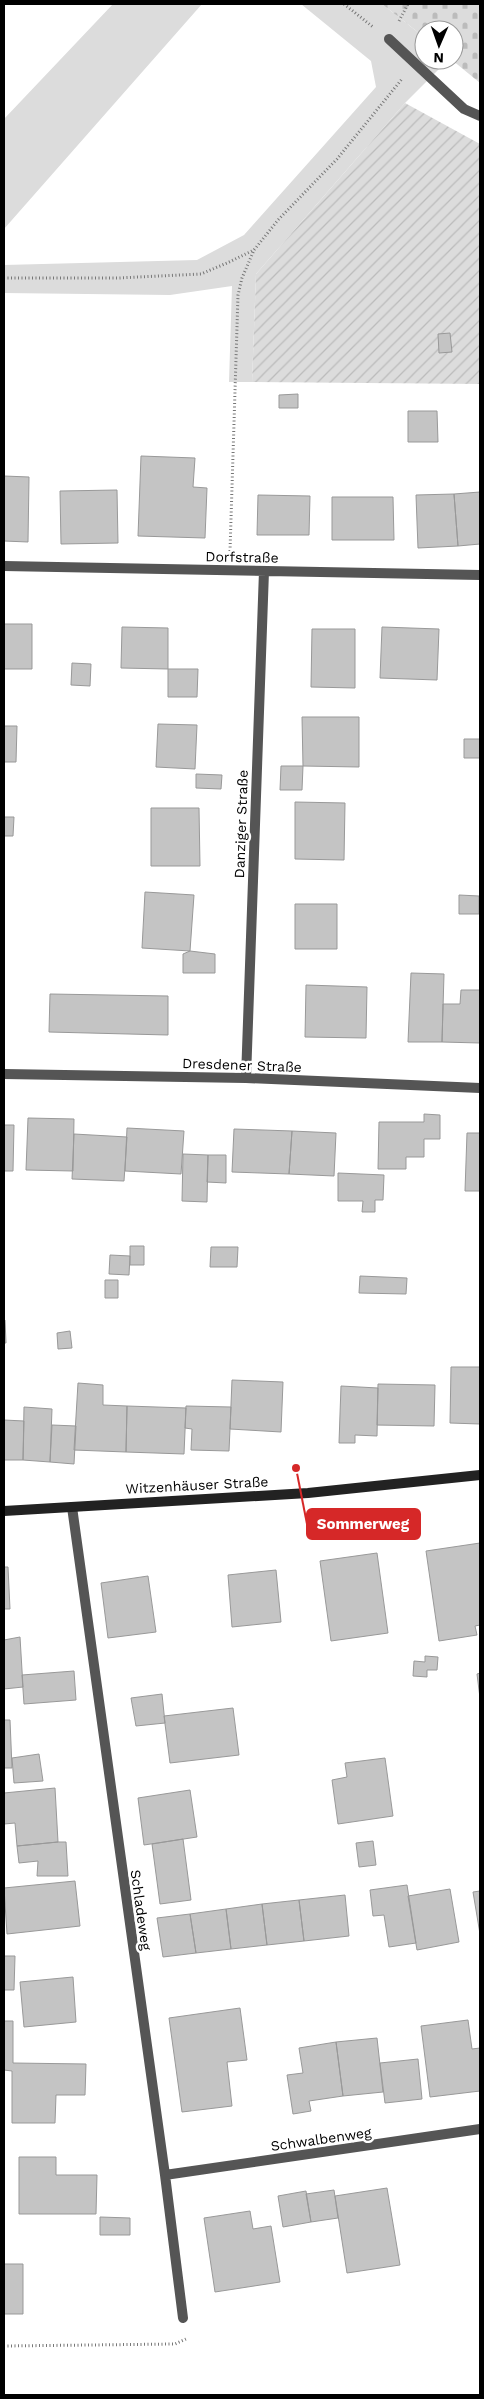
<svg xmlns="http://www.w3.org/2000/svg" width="484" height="2399" font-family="'Work Sans',sans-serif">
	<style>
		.grass { fill: #dcdcdc }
		.cemetery { fill: url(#cemetery-stones) }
		.garden { fill: url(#garden-furrows) }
		.building { fill: #c4c4c4; stroke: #999 }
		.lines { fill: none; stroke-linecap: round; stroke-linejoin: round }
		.path { stroke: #777; stroke-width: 3; stroke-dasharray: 1 2.5; stroke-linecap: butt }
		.minor { stroke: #555; stroke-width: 10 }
		.secondary { stroke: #222; stroke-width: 10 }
		.labels { text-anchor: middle; stroke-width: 5; stroke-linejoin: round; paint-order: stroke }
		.street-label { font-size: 14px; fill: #000; stroke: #fff }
		.leader { fill: none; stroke: #d62828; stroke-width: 2 }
		.callout-dot { fill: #d62828; stroke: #fff; stroke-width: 2 }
		.callout { fill: #d62828; stroke: #d62828; stroke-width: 2 }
		.callout-label { font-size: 15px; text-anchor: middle; font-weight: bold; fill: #fff }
	</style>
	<defs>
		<pattern id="cemetery-stones" width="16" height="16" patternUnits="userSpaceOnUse" patternTransform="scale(1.25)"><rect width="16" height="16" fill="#dcdcdc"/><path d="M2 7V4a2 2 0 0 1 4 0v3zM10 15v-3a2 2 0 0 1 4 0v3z" fill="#bbb"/></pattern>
		<pattern id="garden-furrows" width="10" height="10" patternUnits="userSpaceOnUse" patternTransform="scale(1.25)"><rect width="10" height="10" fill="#dcdcdc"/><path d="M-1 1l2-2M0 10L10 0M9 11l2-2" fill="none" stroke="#bbb"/></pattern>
	</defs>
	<rect width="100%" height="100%" fill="#fff"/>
	<path class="grass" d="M113 4H202L4 229V119Z
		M301 4H382L424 37V60H448L405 103 256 274 252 382H229L232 286 170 295 4 293V265L197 260 244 235 376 87 371 61Z"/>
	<path class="cemetery" d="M382 4H480V83L452 60H454V30H424V37Z"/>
	<path class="garden" d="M405 103 480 144V384L252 382 256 274Z"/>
	<path class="building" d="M450 333 452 352 439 353 438 334Z
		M298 394V408H279V395Z
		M408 411H437L438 442H408Z
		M141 456 195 458 193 487 207 488 205 538 138 536Z
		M4 476 29 477 28 542 4 541Z
		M117 490 118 543 61 544 60 491Z
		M480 492V544L458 546 454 494Z
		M454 494 458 546 418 548 416 495Z
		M258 495 310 496 309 535H257Z
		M332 497H393L394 540H332Z
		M4 624H32V669H4Z
		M122 627 168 628V669L121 668Z
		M382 627 439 629 437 680 380 678Z
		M312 629H355V688L311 687Z
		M72 663 91 664 90 686 71 685Z
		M168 669H198L197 697H168Z
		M302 717H359V767L303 766Z
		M158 724 197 725 195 769 156 767Z
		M4 726H17L16 762H4Z
		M464 739H480V758H464Z
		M281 766H303L302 790H280Z
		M196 774 222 775 221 789 196 788Z
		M295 802 345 803 344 860 295 859Z
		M151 808H199L200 866H151Z
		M4 817H14L13 836H4Z
		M145 892 194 895 190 951 142 948Z
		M459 895 479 896V914H459Z
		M295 904H337V949H295Z
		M190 951 215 954V973H183V954Z
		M411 973 444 974 442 1042H408Z
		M306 985 367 987 366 1038 305 1037Z
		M461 990H480V1043L442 1042 443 1004H460Z
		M50 994 168 996V1035L49 1032Z
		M424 1114 440 1115V1139H424V1157H406V1169H378L379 1122H424Z
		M28 1118 74 1119 73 1171 26 1170Z
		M4 1125H14L13 1171H4Z
		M127 1128 184 1131 181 1174 125 1171Z
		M234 1129 292 1131 289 1174 232 1172Z
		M292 1131 336 1133 334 1176 289 1174Z
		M467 1133H480V1191H465Z
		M74 1134 127 1137 124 1181 72 1179Z
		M183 1154 208 1155 207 1202 182 1201Z
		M208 1155H226V1183L207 1182Z
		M338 1173 384 1175 383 1200H375V1212H362L363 1201H338Z
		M130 1246H144V1265H130Z
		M211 1247H238L237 1267H210Z
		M110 1255 130 1256 129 1275 109 1274Z
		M360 1276 407 1278 406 1294 359 1293Z
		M105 1280H118V1298H105Z
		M4 1320H5L6 1343H4Z
		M70 1331 72 1348 58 1349 57 1333Z
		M451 1367H480V1424L450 1423Z
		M232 1380 283 1382 281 1432 230 1429Z
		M78 1383 103 1385V1405L127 1406 126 1452 74 1450Z
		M378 1384 435 1385 434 1426 377 1425Z
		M341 1386 378 1388 377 1436 355 1435V1443H339Z
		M127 1406 186 1408 184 1454 126 1452Z
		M186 1406 231 1407 229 1451 191 1450 192 1429 185 1428Z
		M24 1407 52 1409 50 1462 23 1460Z
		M4 1420 24 1421 23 1460H4Z
		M52 1425 76 1426 74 1464 50 1462Z
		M480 1543V1625L475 1626 477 1635 439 1641 426 1551Z
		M377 1553 388 1633 331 1641 320 1561Z
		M4 1567H8L10 1609H4Z
		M276 1570 281 1622 232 1627 228 1575Z
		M148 1576 156 1632 108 1638 101 1583Z
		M20 1637 23 1687 4 1689V1640Z
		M425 1656 438 1657 437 1670H427V1677L413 1676 414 1661 425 1662Z
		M74 1671 76 1700 24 1704 22 1675Z
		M480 1673V1698L477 1674Z
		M162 1694 165 1723 136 1726 131 1698Z
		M233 1708 239 1755 170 1763 164 1716Z
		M4 1720H10L12 1768H4Z
		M39 1754 43 1781 14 1783 12 1758Z
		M385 1758 393 1816 338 1824 332 1780 347 1777 345 1763Z
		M55 1788 58 1842 17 1846 15 1823 4 1824V1793Z
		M190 1790 197 1837 144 1845 138 1798Z
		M183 1839 191 1900 160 1904 152 1844Z
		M373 1841 376 1865 359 1867 356 1843Z
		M58 1842H66L68 1876H37L38 1861 19 1863 17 1846Z
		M75 1881 80 1926 7 1934 4 1888Z
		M407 1885 416 1943 389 1947 384 1915 373 1916 370 1890Z
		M450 1889 459 1942 417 1950 408 1896Z
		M480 1891V1934L473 1892Z
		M345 1895 349 1936 304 1941 299 1900Z
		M299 1900 304 1941 267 1945 262 1904Z
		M262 1904 267 1945 231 1949 226 1909Z
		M226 1909 231 1949 196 1953 190 1914Z
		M190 1914 196 1953 163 1957 157 1918Z
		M4 1956H15L14 1990H4Z
		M73 1977 76 2022 24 2027 20 1982Z
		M240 2008 247 2060 227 2062 232 2106 182 2112 169 2018Z
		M468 2020 472 2049 480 2048V2091L430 2097 421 2026Z
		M4 2021H13V2063L86 2064 85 2095H56L55 2123H12V2071L4 2070Z
		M377 2038 383 2092 343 2096 336 2042Z
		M336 2042 343 2096 309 2101 311 2111 293 2114 287 2075 303 2073 299 2048Z
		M418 2059 422 2099 385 2103 380 2063Z
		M19 2157H56V2175H97L96 2214H19Z
		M387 2188 400 2265 347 2273 335 2196Z
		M334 2190 338 2218 311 2222 306 2194Z
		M306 2191 311 2222 283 2227 278 2196Z
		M250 2211 253 2229 271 2226 280 2282 215 2292 204 2218Z
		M100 2217 130 2218V2235H100Z
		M4 2264H23V2314H4Z"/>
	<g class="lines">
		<path class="path" d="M344 4 373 27
			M399 21 408 4
			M4 278H118L201 274 227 263 254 250 278 220 337 159 402 79
			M230 551 238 295 242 278 254 250
			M4 2346 175 2344 186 2339"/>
		<path class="minor" d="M389 39 464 109 480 116
			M4 566 480 575
			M4 1074 246 1078 480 1088
			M246 1078 264 571
			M72 1507 165 2175 183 2318
			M165 2175 480 2129"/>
		<path class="secondary" d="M4 1511 308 1493 480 1475"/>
	</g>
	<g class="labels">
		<g class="street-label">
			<text transform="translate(242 557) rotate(1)" y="5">Dorfstraße</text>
			<text transform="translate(241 824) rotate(-88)" y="5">Danziger Straße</text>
			<text transform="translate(242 1065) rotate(2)" y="5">Dresdener Straße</text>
			<text transform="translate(197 1485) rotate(-3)" y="5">Witzenhäuser Straße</text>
			<text transform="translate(141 1910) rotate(82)" y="5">Schladeweg</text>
			<text transform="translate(321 2139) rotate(-8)" y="5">Schwalbenweg</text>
		</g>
	</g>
	<path class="leader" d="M296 1468L307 1524"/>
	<circle class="callout-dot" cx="296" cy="1468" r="5"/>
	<rect class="callout" x="307" y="1509" width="113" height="30" rx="5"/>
	<g class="callout-label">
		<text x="363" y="1529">Sommerweg</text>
	</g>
	<rect width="484" height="2399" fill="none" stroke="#000000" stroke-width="10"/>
	<g transform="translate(439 45) rotate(182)"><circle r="24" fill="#ffffff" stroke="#999999"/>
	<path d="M0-4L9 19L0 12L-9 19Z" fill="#000000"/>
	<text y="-8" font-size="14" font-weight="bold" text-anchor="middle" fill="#000000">N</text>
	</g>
</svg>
